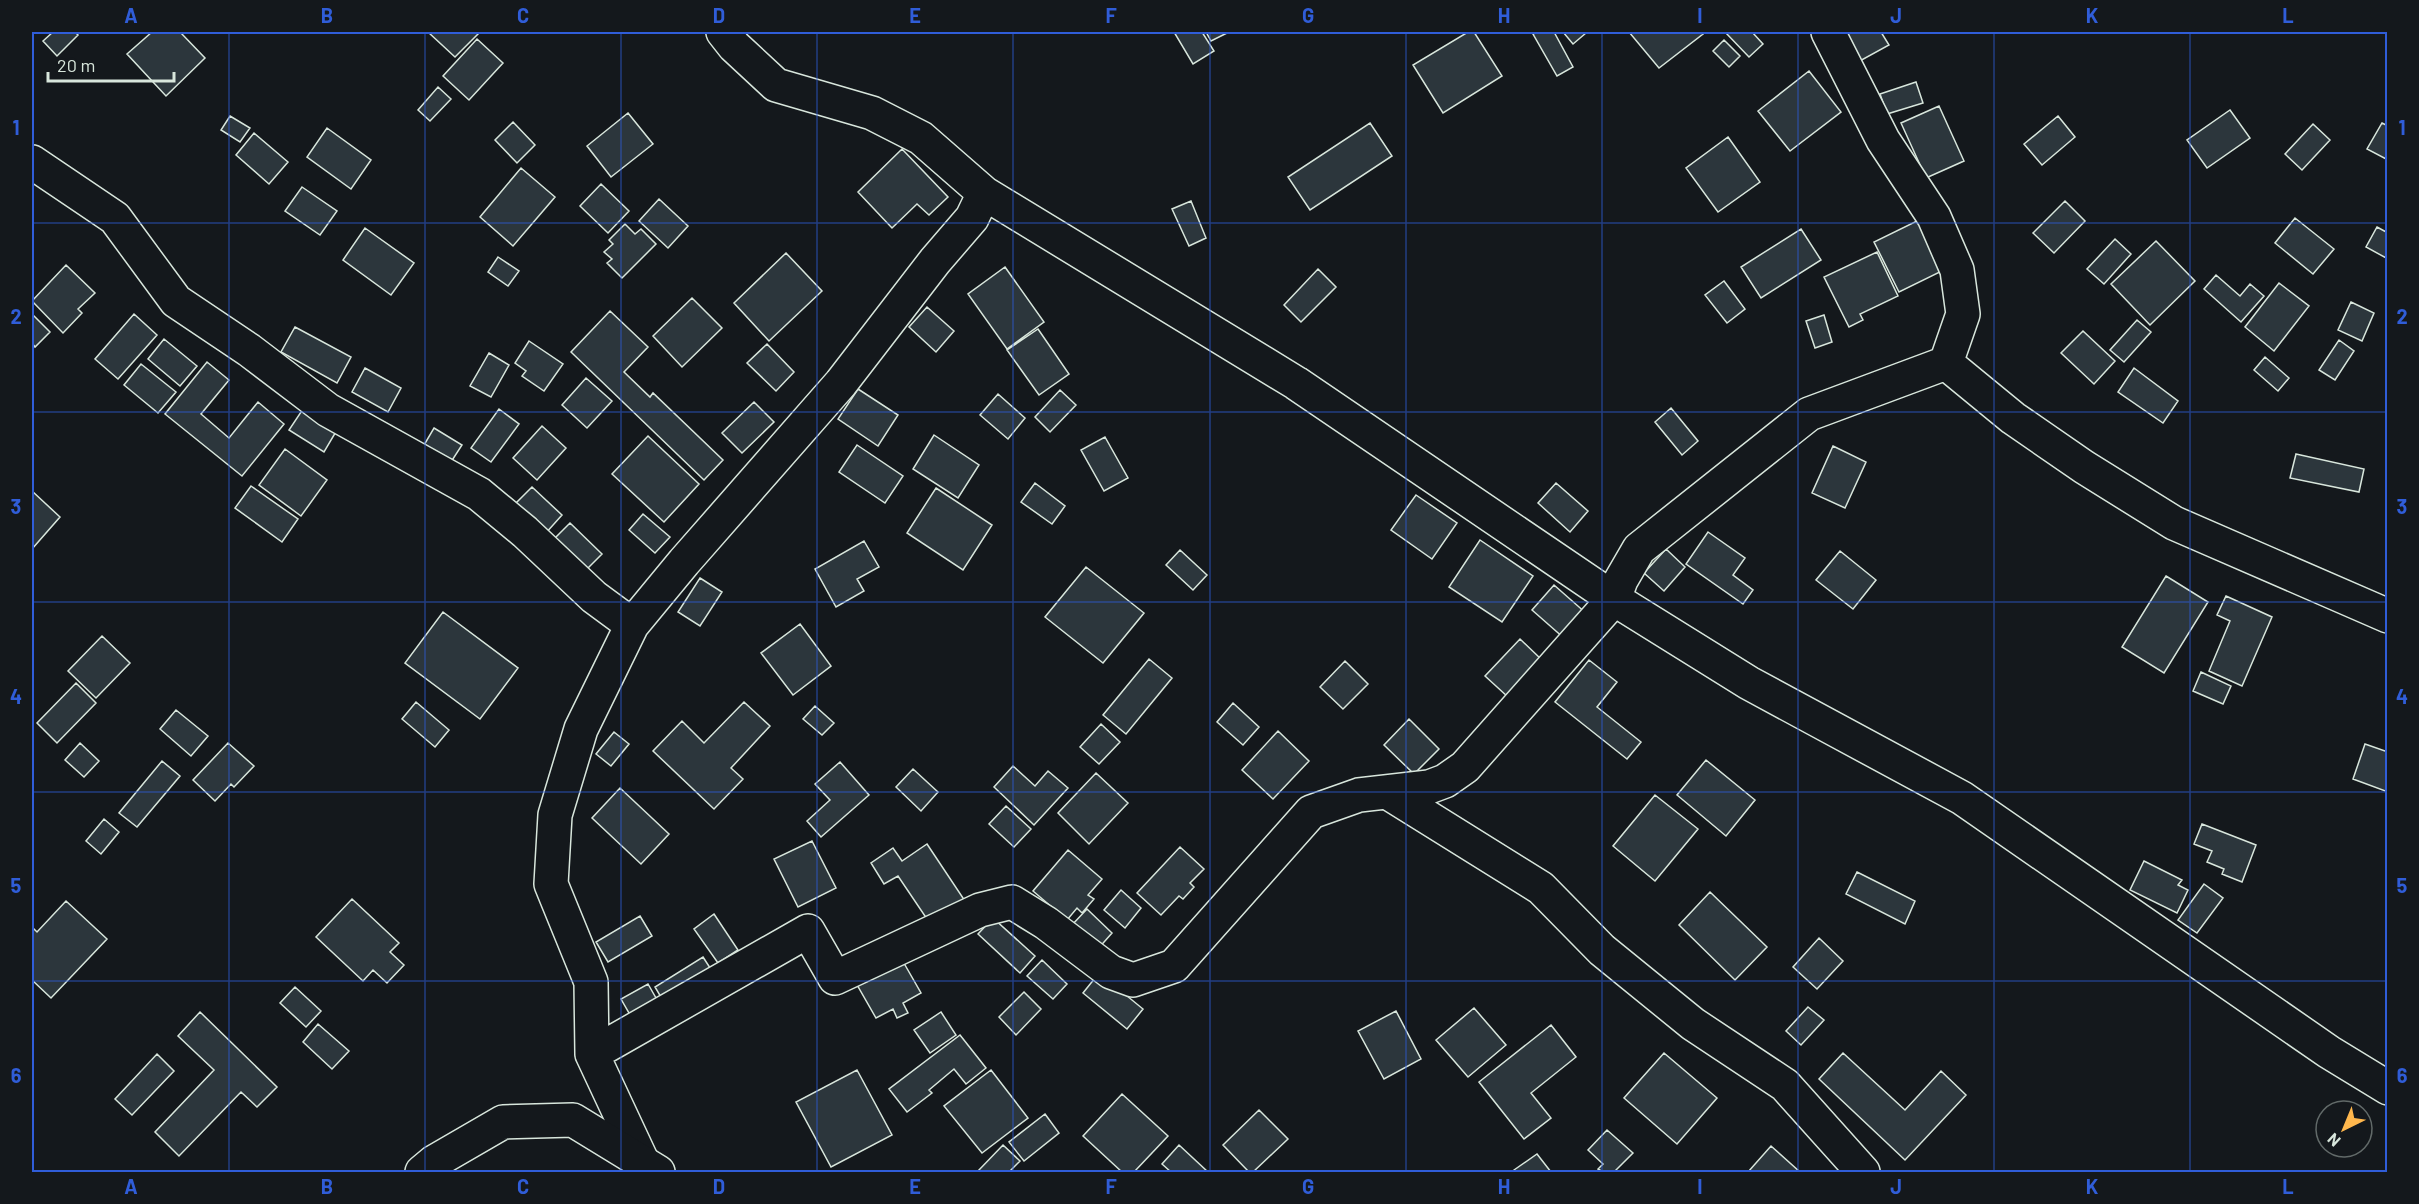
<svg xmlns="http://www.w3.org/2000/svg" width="2419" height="1204" font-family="Barlow,sans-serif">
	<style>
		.building { fill: #2c363c; stroke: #d8e6dc; stroke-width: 1.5 }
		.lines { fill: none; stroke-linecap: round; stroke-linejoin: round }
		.minor-casing { stroke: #d8e6dc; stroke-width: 36 }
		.tertiary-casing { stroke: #d8e6dc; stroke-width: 36 }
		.minor { stroke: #14181c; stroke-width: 33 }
		.tertiary { stroke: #14181c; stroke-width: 33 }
		.grid { fill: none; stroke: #305dd8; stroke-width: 1.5; stroke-opacity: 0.55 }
		.neatline { fill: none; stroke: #305dd8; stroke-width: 2 }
		.grid-label { font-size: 20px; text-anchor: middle; font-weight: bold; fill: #305dd8 }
	</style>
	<rect width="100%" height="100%" fill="#14181c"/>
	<path class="building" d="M53 32H75L78 35 57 56 43 41Z
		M152 32H180L205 58 166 96 127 54Z
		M428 32H480L455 57Z
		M1174 32H1202L1214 51 1193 64Z
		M1206 32H1229L1211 41Z
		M1468 32H1474L1502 76 1443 113 1413 65Z
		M1537 32H1554L1573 67 1557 76 1533 34Z
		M1563 32H1584L1586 33 1573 44Z
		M1629 32H1700L1703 34 1659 68Z
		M1725 32H1752L1763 44 1749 57Z
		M1840 32H1881L1889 45 1858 62Z
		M477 39 503 63 469 100 443 76Z
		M1724 40 1740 56 1729 67 1713 51Z
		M1809 71 1841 112 1790 151 1758 111Z
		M1916 82 1923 103 1887 114 1880 94Z
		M438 87 451 99 430 121 418 110Z
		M1939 106 1964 161 1926 178 1901 123Z
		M2230 110 2250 138 2207 168 2187 140Z
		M628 113 653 144 611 177 587 146Z
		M230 116 250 128 240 142 221 130Z
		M2058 116 2075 137 2042 165 2024 144Z
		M513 122 535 145 517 163 495 140Z
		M1370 123 1392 156 1310 210 1288 177Z
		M2382 123 2388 126V160L2367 149Z
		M2313 124 2330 140 2302 170 2285 154Z
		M327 128 371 160 351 189 307 157Z
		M254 133 288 162 269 184 236 155Z
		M1728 137 1760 182 1718 212 1686 168Z
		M902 149 948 197 929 215 917 204 892 228 858 192Z
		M521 168 555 197 513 246 480 217Z
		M601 184 629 211 608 233 580 206Z
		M302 187 337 211 320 235 285 211Z
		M659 199 688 226 668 248 639 221Z
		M1191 201 1206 238 1189 246 1172 209Z
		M2065 201 2085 221 2054 253 2033 233Z
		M2295 218 2334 249 2313 274 2275 243Z
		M1921 219 1946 269 1899 292 1874 242Z
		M625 224 635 234 641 229 656 244 622 278 607 263 612 259 604 252 613 244 609 240Z
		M2377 227 2388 233V259L2366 247Z
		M365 228 414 263 391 295 343 260Z
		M1801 229 1821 260 1761 298 1741 267Z
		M2115 239 2131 254 2104 284 2087 269Z
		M2156 241 2195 281 2150 325 2111 284Z
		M1877 252 1898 296 1860 314 1863 320 1849 327 1824 277Z
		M786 253 822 291 769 341 734 303Z
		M498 257 519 271 508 286 488 272Z
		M66 265 95 293 78 309 82 313 63 333 32 301Z
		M1005 267 1044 322 1007 349 968 294Z
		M1318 269 1336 287 1301 322 1284 305Z
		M2216 275 2240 296 2250 284 2264 296 2241 322 2204 289Z
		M1724 281 1745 309 1727 323 1705 295Z
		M2279 283 2309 306 2274 351 2245 327Z
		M692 298 722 328 682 367 653 336Z
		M2351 302 2374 313 2362 341 2338 330Z
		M927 307 954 331 936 352 909 327Z
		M610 311 648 347 624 372 650 397 653 393 723 460 704 480 571 352Z
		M32 314 50 332 35 347 32 343Z
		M134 314 157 335 118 379 95 359Z
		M1824 315 1832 342 1815 348 1806 321Z
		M2137 320 2151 332 2124 362 2110 350Z
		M295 327 351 357 337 383 281 352Z
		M1038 329 1069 374 1039 395 1007 350Z
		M2083 331 2115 361 2094 384 2061 353Z
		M164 339 197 366 180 386 148 359Z
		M2339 340 2354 351 2335 380 2319 370Z
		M529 341 563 364 544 391 522 376 526 371 515 363Z
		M767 344 794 372 776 391 747 363Z
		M489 353 509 365 491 397 470 386Z
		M2265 357 2289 378 2278 391 2254 370Z
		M207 362 229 380 201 414 229 438 258 402 284 424 242 476 165 414Z
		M141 364 176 392 158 413 124 385Z
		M365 368 401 388 388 412 352 392Z
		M2134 368 2178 401 2163 423 2118 392Z
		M586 378 612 401 587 428 562 405Z
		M858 389 898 415 878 446 838 419Z
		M1060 390 1076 405 1050 432 1035 417Z
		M998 394 1025 418 1008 439 980 415Z
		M754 402 774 422 742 453 722 433Z
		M1671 408 1698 441 1682 455 1655 422Z
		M303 409 337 430 324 452 289 430Z
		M499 409 519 424 491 462 471 448Z
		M542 426 566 448 537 480 513 458Z
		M434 428 462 445 451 462 424 445Z
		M934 435 979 465 958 498 913 469Z
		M648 436 699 484 664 522 612 474Z
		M1105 437 1128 478 1104 491 1081 450Z
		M857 445 903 476 885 503 839 472Z
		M1833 446 1866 462 1845 508 1812 493Z
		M285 449 327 480 301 516 259 485Z
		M2296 454 2364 469 2359 492 2290 478Z
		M1035 483 1065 506 1052 524 1021 502Z
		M1556 483 1588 511 1570 532 1538 503Z
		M251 486 298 519 282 542 235 508Z
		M532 487 562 515 545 534 513 506Z
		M936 488 992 525 963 570 907 533Z
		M32 491 60 517 32 549Z
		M1416 495 1457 523 1432 559 1391 530Z
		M643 514 670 537 655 553 629 530Z
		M570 523 602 554 586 570 554 539Z
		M1708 532 1745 558 1733 575 1753 590 1743 604 1686 564Z
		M1480 540 1533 576 1502 622 1449 587Z
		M864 541 879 567 857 579 864 591 836 607 815 569Z
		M1666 549 1685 567 1664 591 1644 573Z
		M1180 550 1207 575 1193 590 1166 565Z
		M1840 551 1876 580 1853 609 1816 580Z
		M1086 567 1144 613 1103 663 1045 617Z
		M2166 576 2208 602 2164 673 2122 647Z
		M700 578 722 592 700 626 678 612Z
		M1554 585 1587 614 1565 639 1532 610Z
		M2226 596 2272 617 2242 686 2209 671 2230 621 2217 615Z
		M443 612 518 668 480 719 405 663Z
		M800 624 831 666 793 695 761 653Z
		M102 636 130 663 96 698 68 671Z
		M1520 639 1542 660 1508 697 1485 676Z
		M1149 659 1172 678 1126 734 1103 715Z
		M1589 660 1617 682 1597 707 1641 742 1627 759 1555 702Z
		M1345 661 1368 684 1343 709 1320 687Z
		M2201 672 2231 686 2223 704 2193 691Z
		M76 683 96 703 57 743 37 723Z
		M416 702 449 730 435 747 402 719Z
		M744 702 770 726 731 768 743 779 714 809 653 751 682 721 704 743Z
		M1233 703 1259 727 1243 745 1217 722Z
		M815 706 834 723 822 735 803 719Z
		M176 710 208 736 191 756 160 729Z
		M1409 719 1439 749 1414 774 1384 745Z
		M1101 724 1120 742 1099 764 1080 747Z
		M1278 731 1309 761 1273 799 1242 770Z
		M614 732 629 744 611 766 596 754Z
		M80 743 99 761 84 777 65 760Z
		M228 743 254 766 234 787 231 784 215 801 193 780Z
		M2365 744 2388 752V792L2353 779Z
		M1706 760 1755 800 1726 836 1677 795Z
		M162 761 180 776 137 827 119 813Z
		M840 762 869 795 821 837 807 821 830 800 815 784Z
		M1013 766 1035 786 1048 771 1068 788 1034 825 994 787Z
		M913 769 938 792 921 811 896 787Z
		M1096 773 1128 803 1089 844 1058 813Z
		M620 788 669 834 641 864 592 818Z
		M1655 795 1698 829 1655 881 1613 846Z
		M1006 806 1031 829 1014 847 989 824Z
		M104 819 119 832 101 854 86 841Z
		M2202 824 2256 845 2242 882 2222 874 2224 869 2207 862 2212 851 2194 844Z
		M812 841 836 888 798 907 774 859Z
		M927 844 965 901 931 925 898 876 884 884 871 863 893 848 902 861Z
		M1180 847 1204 869 1190 883 1194 887 1183 899 1179 896 1161 915 1137 893Z
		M1068 850 1102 879 1088 895 1094 899 1082 913 1077 908 1067 920 1033 891Z
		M2144 861 2182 880 2178 885 2188 890 2177 913 2130 890Z
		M1857 872 1915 901 1905 924 1846 894Z
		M2204 884 2223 898 2197 933 2178 920Z
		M1121 890 1141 908 1125 928 1104 910Z
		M1710 892 1767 947 1735 980 1679 925Z
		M352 899 399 943 390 952 404 965 387 983 373 970 363 981 316 937Z
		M66 901 107 939 51 998 32 980V927L37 932Z
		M1087 909 1112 933 1097 950 1071 926Z
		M714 914 738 950 718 963 694 929Z
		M640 916 652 936 608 962 596 942Z
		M993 918 1035 956 1020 973 978 934Z
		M1819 938 1843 961 1817 989 1793 967Z
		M703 957 714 974 665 1004 655 987Z
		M901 958 921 993 903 1003 908 1013 897 1018 893 1009 876 1018 856 983Z
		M1042 960 1067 984 1053 999 1027 976Z
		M1099 973 1143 1009 1127 1029 1083 993Z
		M648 984 660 1005 633 1020 621 999Z
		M295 987 321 1011 306 1027 280 1003Z
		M1024 992 1041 1009 1016 1035 999 1017Z
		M1808 1007 1824 1020 1801 1045 1786 1031Z
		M1474 1008 1506 1045 1468 1077 1436 1040Z
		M1396 1011 1421 1059 1384 1079 1358 1031Z
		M200 1012 277 1087 257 1107 241 1092 179 1156 155 1132 214 1070 178 1036Z
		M941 1012 956 1035 930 1053 914 1030Z
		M318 1024 349 1051 332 1069 303 1042Z
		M1551 1025 1576 1057 1531 1093 1551 1118 1524 1139 1479 1082Z
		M960 1035 986 1068 966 1084 954 1069 929 1090 932 1093 907 1112 889 1089Z
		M1664 1053 1717 1098 1677 1144 1624 1098Z
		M1843 1053 1905 1110 1941 1071 1966 1095 1905 1160 1819 1079Z
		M157 1054 174 1071 132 1115 115 1099Z
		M857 1070 892 1135 831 1167 796 1102Z
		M991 1070 1028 1118 982 1153 944 1106Z
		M1122 1094 1168 1136 1134 1172H1122L1083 1136Z
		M1259 1110 1288 1139 1253 1172H1249L1223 1145Z
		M1045 1114 1059 1133 1024 1161 1009 1142Z
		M1607 1130 1633 1153 1614 1172H1603L1598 1169 1603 1164 1588 1150Z
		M1003 1145 1020 1161 1009 1172H980L978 1171Z
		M1179 1145 1208 1172H1171L1162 1164Z
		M1771 1146 1800 1172H1748Z
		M1537 1154 1551 1172H1516L1514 1170Z"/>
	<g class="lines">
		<g class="minor-casing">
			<path id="minor" d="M723 32 734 46 776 85 872 113 921 138 984 193 1296 383 1614 599 1749 683 1962 798 2329 1052 2388 1088
				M1828 32 1883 140 1934 217 1957 270 1963 314 1946 363
				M32 162 115 218 176 301 249 350 328 410 479 494 525 532 594 597 632 625
				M1946 363 2013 418 2084 467 2174 523 2388 616
				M1387 792 1541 888 1602 950 1693 1024 1785 1085 1863 1172
				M592 1054 808 931 835 978 980 910 1012 902 1046 923 1111 972 1133 980 1174 966 1311 812 1359 795 1429 787 1445 781 1465 767 1614 599 1621 580 1639 549 1809 414 1946 363
				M642 1161 592 1054 591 982 551 884 555 815 581 729 632 625 684 562 841 383 935 261 972 218 984 193"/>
		</g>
		<g class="tertiary-casing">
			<path id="tertiary" d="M422 1172 434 1162 503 1122 573 1120 658 1172"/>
		</g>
		<use href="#minor" class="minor"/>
		<use href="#tertiary" class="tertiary"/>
	</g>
	<path class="grid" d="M229 32V1172M425 32V1172M621 32V1172M817 32V1172M1013 32V1172M1210 32V1172M1406 32V1172M1602 32V1172M1798 32V1172M1994 32V1172M2190 32V1172M32 223H2388M32 412H2388M32 602H2388M32 792H2388M32 981H2388"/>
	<rect width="2419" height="1204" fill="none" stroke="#14181c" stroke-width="66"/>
	<g transform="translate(2344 1129) rotate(223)"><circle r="28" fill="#14181c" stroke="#626a69" stroke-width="1.5"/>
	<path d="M0-4.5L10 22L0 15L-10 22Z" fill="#ffb74d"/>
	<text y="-9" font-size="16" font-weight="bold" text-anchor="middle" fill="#d8e6dc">N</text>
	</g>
	<path d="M48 72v9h126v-9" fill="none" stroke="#d8e6dc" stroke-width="3"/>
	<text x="57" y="72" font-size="18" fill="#d8e6dc" stroke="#14181c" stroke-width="4.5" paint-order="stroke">20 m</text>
	<rect x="33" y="33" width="2353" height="1138" class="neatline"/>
	<g class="grid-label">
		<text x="131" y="23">A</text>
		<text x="327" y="23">B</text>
		<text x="523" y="23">C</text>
		<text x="719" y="23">D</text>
		<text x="915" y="23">E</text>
		<text x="1111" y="23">F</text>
		<text x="1308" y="23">G</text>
		<text x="1504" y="23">H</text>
		<text x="1700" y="23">I</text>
		<text x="1896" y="23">J</text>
		<text x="2092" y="23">K</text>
		<text x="2288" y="23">L</text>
		<text x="16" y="135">1</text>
		<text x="2402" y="135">1</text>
		<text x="16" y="324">2</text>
		<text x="2402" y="324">2</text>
		<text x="16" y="514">3</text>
		<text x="2402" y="514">3</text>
		<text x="16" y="704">4</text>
		<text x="2402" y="704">4</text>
		<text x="16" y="893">5</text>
		<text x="2402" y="893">5</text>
		<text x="16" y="1083">6</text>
		<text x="2402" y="1083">6</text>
		<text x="131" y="1194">A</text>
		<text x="327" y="1194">B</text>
		<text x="523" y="1194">C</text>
		<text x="719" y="1194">D</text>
		<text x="915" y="1194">E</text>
		<text x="1111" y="1194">F</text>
		<text x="1308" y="1194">G</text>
		<text x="1504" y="1194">H</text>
		<text x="1700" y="1194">I</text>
		<text x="1896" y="1194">J</text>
		<text x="2092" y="1194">K</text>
		<text x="2288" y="1194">L</text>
	</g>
</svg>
